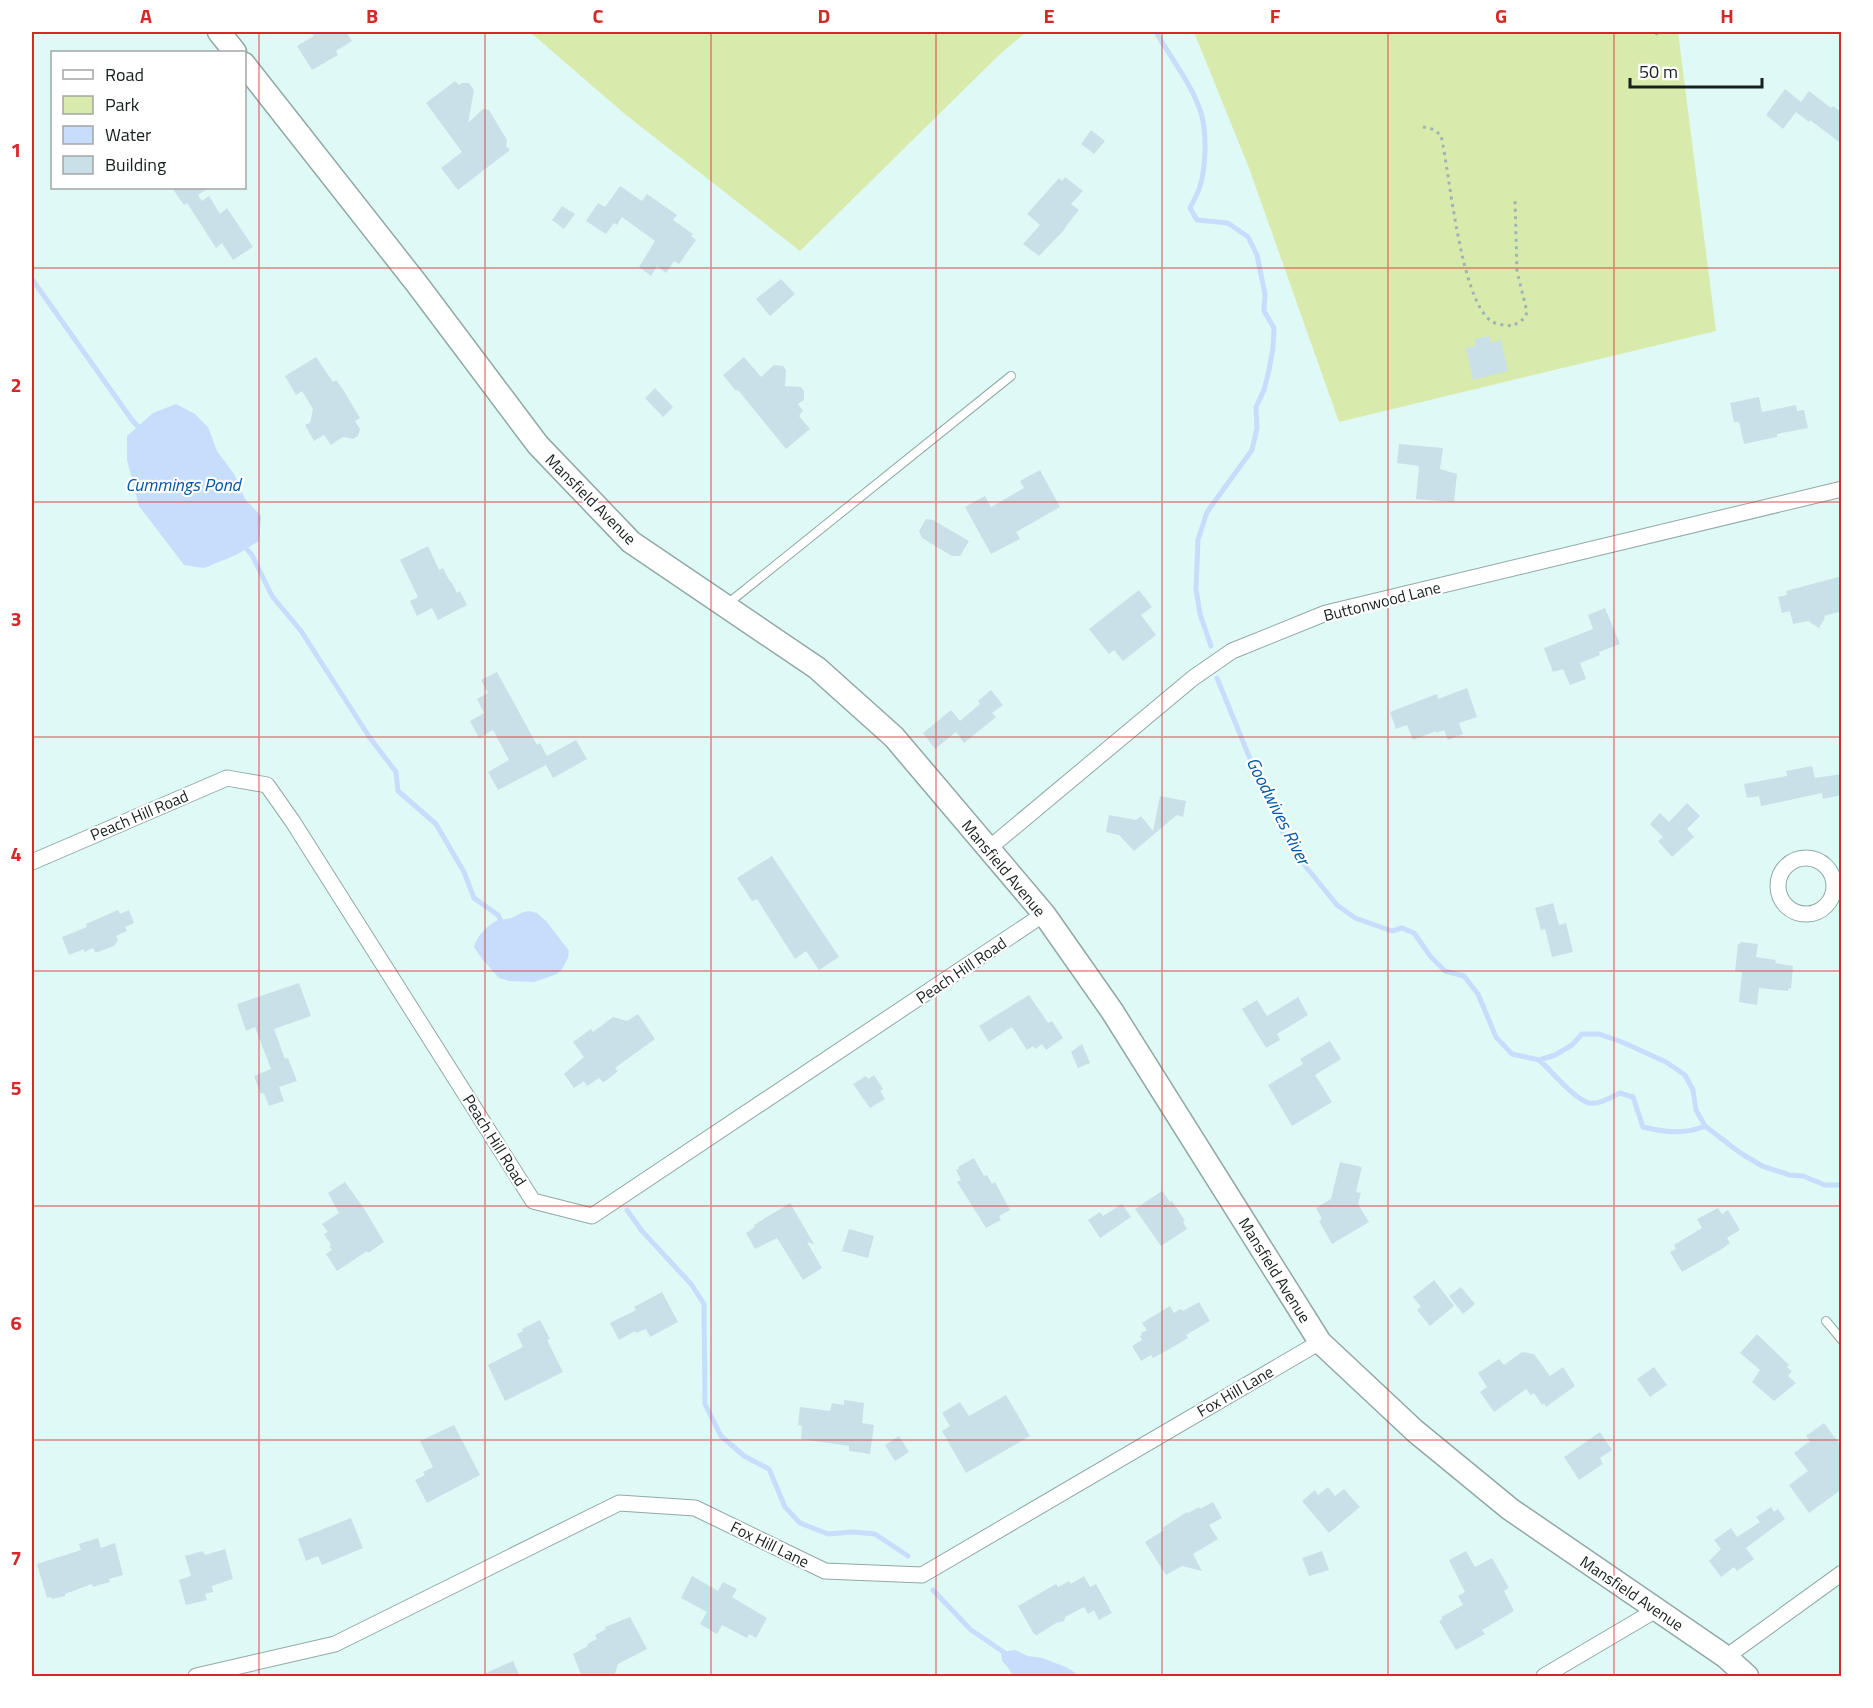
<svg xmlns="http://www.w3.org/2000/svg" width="1873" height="1708" font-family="'Titillium Web',sans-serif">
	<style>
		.green { fill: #d8ebad }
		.water { fill: #c6defc }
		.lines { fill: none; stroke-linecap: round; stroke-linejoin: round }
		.stream { stroke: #c6defc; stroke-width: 5 }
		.building { fill: #c9e0e8 }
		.lane-casing { stroke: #91a9a6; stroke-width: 10 }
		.street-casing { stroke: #91a9a6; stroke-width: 17 }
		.primary-casing { stroke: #91a9a6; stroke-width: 25 }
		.path { stroke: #a0b5b3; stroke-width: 3; stroke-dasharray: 3 4.5; stroke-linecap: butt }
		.lane { stroke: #fff; stroke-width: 8 }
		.street { stroke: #fff; stroke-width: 15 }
		.primary { stroke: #fff; stroke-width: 22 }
		.grid { fill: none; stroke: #d62828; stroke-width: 1.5; stroke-opacity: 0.55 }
		.labels { text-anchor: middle; stroke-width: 4.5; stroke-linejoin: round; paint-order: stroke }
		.street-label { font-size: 16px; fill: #16201f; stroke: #fff }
		.water-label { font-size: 18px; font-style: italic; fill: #0056a9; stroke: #fff }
		.neatline { fill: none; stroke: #d62828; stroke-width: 2 }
		.grid-label { font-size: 20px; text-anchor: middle; font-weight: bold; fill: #d62828 }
	</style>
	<rect width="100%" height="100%" fill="#dff9f6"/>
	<path class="green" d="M530 32H1026L998 56 800 251 626 115Z
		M1194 32H1678L1716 331 1339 422 1249 168Z"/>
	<path class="water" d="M176 404 195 414 208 427 217 451 234 474 245 499 261 516 259 541 236 555 204 568 184 565 139 506 127 460V436L153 413Z
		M529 911 537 913 547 922 569 951 568 958 562 969 557 974 534 982 509 981 499 978 483 960 474 947C476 938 487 925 496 921 501 919 506 920 511 918 518 915 522 912 529 911Z
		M1015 1650 1028 1656 1042 1658 1066 1667 1080 1676H1013L1007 1666 1002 1661 1001 1654 1008 1651Z"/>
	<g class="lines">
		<path class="stream" d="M1156 32C1170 57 1193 86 1201 113 1207 133 1206 167 1200 186 1198 194 1193 201 1190 208L1197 220 1228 223 1248 237 1257 255 1265 294 1264 311 1274 328 1273 348 1269 370 1264 390 1256 407 1257 428 1252 450 1207 512 1198 540 1196 589 1200 614 1211 646
			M32 279 132 420 141 430
			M243 545 252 555 272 596 301 631 370 738 396 772 398 791 436 824 464 872 474 898 498 915 503 925
			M1217 678 1262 788 1286 839 1302 862 1337 905 1355 918 1392 931 1402 928 1414 933 1431 957 1445 971 1464 976 1478 994 1496 1037 1512 1054 1539 1060 1555 1055 1572 1045 1582 1034H1599L1622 1042 1666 1062 1685 1075 1693 1090 1696 1110 1705 1126 1739 1152 1762 1166 1790 1175 1803 1176 1825 1185H1842
			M1539 1060C1552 1071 1574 1099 1589 1103 1599 1105 1611 1097 1620 1093L1633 1097 1643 1127C1664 1132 1684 1135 1705 1126
			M627 1210 642 1231 691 1284 704 1304 705 1404 721 1436 744 1456 769 1469 785 1507 800 1523 828 1534 853 1532 875 1534 908 1556
			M933 1590 971 1630 1008 1655"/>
	</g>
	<path class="building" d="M311 32H346L352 41 336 51 338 55 312 70 297 46 314 36Z
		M455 81 459 85 462 83H469L474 90 468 123 483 109 489 110 507 140 506 146 510 150 458 190 441 168 462 152 426 103Z
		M1785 89 1801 102 1809 91 1831 108 1833 106 1842 113V144L1810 120 1809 122 1796 112 1783 129 1766 115Z
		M1091 130 1105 141 1094 154 1081 144Z
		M1065 177 1083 191 1071 204 1079 210 1067 225 1064 230 1039 256 1023 244 1040 225 1027 214 1059 178 1062 181Z
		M620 186 642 201 647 194 677 215 673 220 693 234 691 236 696 240 679 264 674 261 666 273 657 266 651 276 639 267 655 241 622 217 617 225 614 223 606 234 586 221 598 203 605 207Z
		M172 188H209L198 195 202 201 209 196 220 214 227 208 253 247 233 260 222 243 216 248 187 203 184 205Z
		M562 206 575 214 564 229 552 220Z
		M781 279 795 294 770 316 756 299Z
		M1489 336 1491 343 1501 340 1508 371 1473 380 1466 348 1476 346 1474 339Z
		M316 357 333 382 336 380 344 391 360 418 355 421 360 429 358 436 353 439 343 437 331 445 324 435 314 441 305 425 310 423 313 409 302 391 296 395 285 376Z
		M744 357 761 377 774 365 783 366 786 370 785 386 801 387 804 391V400L798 404 803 411 799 416 810 429 786 449 738 390 736 391 723 375Z
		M655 388 673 407 663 417 645 398Z
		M1759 397 1762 412 1796 405 1797 411 1804 410 1808 428 1777 434V437L1744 444 1739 422H1734L1730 403Z
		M1399 444 1443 448 1440 469 1457 474 1454 502 1416 499 1419 466 1397 463Z
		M1040 470 1060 507 1016 532 1020 539 991 554 965 507 985 496 991 507 1024 488 1020 481Z
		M926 519 933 520 969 541 960 556H952L922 538 919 531Z
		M428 546 439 570 443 568 449 580 452 583 457 593 460 591 467 605 438 620 432 608 417 616 410 601 418 597 400 560Z
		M1842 576V611L1824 616 1825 618 1819 628 1808 621 1793 624 1790 611 1782 613 1778 597 1787 595 1786 591Z
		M1139 590 1152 607 1141 615 1156 635 1123 661 1114 650 1109 654 1089 629Z
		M1605 608 1620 644 1599 652 1600 655 1580 663 1586 679 1570 685 1563 669 1553 672 1544 648 1593 629 1588 615Z
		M497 672 537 745 540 743 547 756 576 740 587 759 553 778 546 765 498 790 488 772 509 760 493 730 479 738 470 721 484 713 477 699 488 693 481 680Z
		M1467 688 1477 717 1459 723 1463 734 1448 740 1444 730 1436 733V731L1413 740 1407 725 1396 729 1390 712 1437 694 1438 699Z
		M991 690 1003 705 992 713 996 717 964 743 956 732 935 749 923 733 951 710 960 721 980 704 978 701Z
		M1812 766 1815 778 1842 774V795L1823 799 1822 793 1761 806 1759 796 1747 798 1744 784 1787 776 1786 771Z
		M1160 796 1186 801 1183 817 1177 815 1134 851 1119 835 1106 832 1109 815 1136 820 1141 816 1153 831Z
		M1687 803 1700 816 1687 829 1694 837 1672 857 1658 841 1663 837 1650 824 1660 813 1669 822Z
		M772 856 839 957 819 970 806 951 795 959 757 899 752 901 737 878Z
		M1553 903 1559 925 1566 923 1573 952 1552 957 1545 929 1541 930 1535 908Z
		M118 910 120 914 129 910 134 923 125 927 127 931 116 936 118 940 114 946 98 952H95L93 948 84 952V949L69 955 62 937 87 927 86 924Z
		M1741 942 1758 944 1756 957 1776 960 1775 963 1793 966 1791 989 1789 988 1788 991 1759 988 1757 1005 1739 1002 1742 972 1735 971 1738 944H1740Z
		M299 983 311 1016 274 1029 285 1059 288 1058 297 1081 279 1087 284 1101 269 1106 264 1093 261 1094 254 1076 271 1069 255 1027 246 1031 237 1004Z
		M1029 995 1048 1023 1052 1021 1063 1038 1046 1050 1042 1044 1035 1049 1033 1046 1027 1050 1012 1027 989 1042 979 1026Z
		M1298 997 1308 1015 1277 1034 1280 1040 1266 1048 1242 1009 1257 1000 1267 1016Z
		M638 1014 655 1039 615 1068 618 1071 607 1080 603 1082 599 1078 587 1086 584 1081 574 1088 564 1074 584 1057 573 1042 591 1029 593 1032 613 1017 627 1021Z
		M1330 1041 1341 1059 1315 1075 1332 1102 1292 1126 1268 1085 1303 1064 1300 1059Z
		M1082 1044 1090 1063 1078 1068 1071 1052Z
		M874 1075 883 1089 880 1091 885 1099 870 1108 853 1084 866 1076 868 1079Z
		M974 1158 984 1176 987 1175 992 1184 995 1182 1010 1210 999 1216 1001 1220 986 1228 957 1182 961 1180 956 1170 959 1169 958 1167Z
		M1340 1162 1362 1167 1356 1192 1361 1193 1358 1204 1369 1222 1332 1244 1319 1221 1322 1219 1316 1208 1331 1199Z
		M345 1182 365 1210 384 1242 368 1253 367 1251 337 1271 326 1254 332 1250 329 1246 331 1245 324 1234 328 1232 322 1224 339 1213 328 1193Z
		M1162 1191 1170 1202 1172 1201 1185 1221 1183 1222 1187 1229 1161 1246 1135 1209Z
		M790 1203 814 1244 807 1242 822 1268 803 1280 777 1238 755 1249 746 1233 755 1227 754 1225Z
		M1122 1204 1131 1217 1100 1238 1088 1220 1100 1212 1103 1216Z
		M1718 1208 1722 1214 1728 1210 1740 1230 1727 1238 1730 1243 1722 1249 1682 1272 1670 1252 1676 1249 1674 1245 1702 1228 1697 1219Z
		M849 1229 874 1236 868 1258 842 1251Z
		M1434 1280 1454 1306 1430 1326 1417 1310 1421 1307 1413 1297Z
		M1461 1287 1475 1304 1463 1314 1449 1296Z
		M662 1292 678 1322 650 1337 646 1329 636 1333 635 1331 619 1340 610 1323 636 1310 634 1307Z
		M1199 1302 1210 1321 1186 1335 1188 1338 1166 1351 1153 1358 1151 1355 1141 1361 1132 1346 1142 1340 1140 1336 1142 1335 1141 1333 1147 1330 1142 1323 1170 1306 1174 1313 1181 1309 1183 1311Z
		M540 1320 550 1339 547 1340 563 1372 505 1401 488 1365 523 1347 517 1334 523 1331 522 1329Z
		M1757 1334 1789 1365 1787 1367 1792 1371 1788 1376 1796 1383 1774 1401 1752 1382 1760 1370 1740 1353Z
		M1522 1352 1534 1354 1550 1376 1563 1367 1575 1386 1546 1407 1544 1403 1542 1405 1534 1393 1531 1395 1526 1389 1494 1412 1480 1392 1487 1387 1478 1373 1499 1359 1504 1365Z
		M1654 1367 1667 1385 1650 1397 1637 1379Z
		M1006 1395 1030 1436 966 1473 942 1431 950 1426 942 1413 960 1402 969 1416Z
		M844 1400 864 1403 862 1423 874 1425 870 1454 849 1451V1446L801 1439 802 1426 798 1425 800 1407 830 1411 832 1403 844 1405Z
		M1824 1423 1842 1447V1489L1809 1513 1789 1485 1808 1471 1794 1453 1810 1441 1806 1436Z
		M454 1425 480 1475 427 1503 415 1480 425 1475 423 1472 433 1467 420 1441Z
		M1600 1432 1612 1450 1600 1458 1603 1464 1579 1480 1564 1457Z
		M899 1436 909 1452 895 1461 885 1445Z
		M1328 1487 1335 1496 1344 1489 1360 1507 1329 1533 1302 1501 1315 1490 1318 1495Z
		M1213 1502 1222 1518 1209 1525 1218 1539 1193 1554 1202 1571 1182 1566 1166 1575 1145 1542 1164 1530 1162 1528 1187 1512 1188 1513 1199 1507 1200 1509Z
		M1771 1507 1774 1512 1778 1509 1785 1519 1746 1548 1754 1559 1737 1571 1734 1567 1721 1577 1709 1561 1721 1549 1714 1540 1731 1528 1737 1537 1760 1522 1756 1517Z
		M351 1518 363 1548 322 1565 318 1556 306 1561 298 1539Z
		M98 1538 101 1548 115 1543 123 1575 109 1579 110 1582 99 1585 93 1587 92 1584 65 1594V1596L52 1599 51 1597 47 1598 37 1564 81 1550 79 1544Z
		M225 1549 233 1579 212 1586 213 1592 205 1594 207 1600 186 1605 179 1580 191 1576 185 1556 203 1551 205 1555Z
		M1322 1551 1329 1570 1309 1576 1302 1558Z
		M1466 1551 1475 1567 1492 1558 1509 1588 1504 1591 1514 1611 1482 1630 1485 1634 1456 1650 1439 1621 1443 1619 1441 1617 1463 1605 1458 1596 1465 1592 1449 1560Z
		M692 1576 718 1591 723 1582 737 1589 732 1597 767 1618 756 1638 749 1634 747 1638 722 1625 717 1634 700 1624 707 1612 681 1598Z
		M1084 1576 1090 1587 1096 1584 1112 1613 1099 1620 1094 1610 1088 1614 1084 1607 1065 1617 1064 1621 1056 1623 1037 1635 1034 1634 1018 1606 1056 1584 1058 1587 1069 1581 1071 1584Z
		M630 1617 647 1649 618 1664 615 1674 609 1677H582L573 1654 588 1646 587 1644 597 1639 595 1635 606 1629 605 1627Z
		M513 1661 520 1677H477Z"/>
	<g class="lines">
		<g class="lane-casing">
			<path id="lane" d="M726 605 1011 376
				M1826 1321 1842 1340"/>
		</g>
		<g class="street-casing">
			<path id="street" d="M988 849 1193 678 1232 651 1326 613 1842 489
				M1778 886a28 28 0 1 1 56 0a28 28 0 1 1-56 0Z
				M32 862 227 778 267 785 293 822 533 1201 592 1216 1044 914
				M1726 1657 1842 1573
				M196 1676 335 1644 619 1503 695 1508 825 1571 922 1575 1320 1342
				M1544 1676 1656 1610"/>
		</g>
		<g class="primary-casing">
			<path id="primary" d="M219 32 235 52
				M244 64 417 284 538 445 631 542 817 668 894 737 1044 914 1112 1011 1320 1342 1415 1431 1510 1509 1726 1657 1747 1676"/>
		</g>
		<path class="path" d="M1656 35 1657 32
			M1423 127 1432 129 1441 135C1450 175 1460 298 1491 321 1497 325 1506 325 1513 326L1525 318 1527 312 1517 271 1515 200"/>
		<use href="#lane" class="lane"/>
		<use href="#street" class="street"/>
		<use href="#primary" class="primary"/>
	</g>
	<path class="grid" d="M259 32V1676M485 32V1676M711 32V1676M936 32V1676M1162 32V1676M1388 32V1676M1614 32V1676M32 268H1842M32 502H1842M32 737H1842M32 971H1842M32 1206H1842M32 1440H1842"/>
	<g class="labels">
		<g class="street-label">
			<text transform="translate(591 499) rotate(45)" y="6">Mansfield Avenue</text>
			<text transform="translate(1382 601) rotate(-14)" y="6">Buttonwood Lane</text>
			<text transform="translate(139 815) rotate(-23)" y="6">Peach Hill Road</text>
			<text transform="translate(1004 868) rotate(50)" y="6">Mansfield Avenue</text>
			<text transform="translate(961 970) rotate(-34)" y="6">Peach Hill Road</text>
			<text transform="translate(495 1140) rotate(58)" y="6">Peach Hill Road</text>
			<text transform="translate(1275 1270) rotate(58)" y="6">Mansfield Avenue</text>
			<text transform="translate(1235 1391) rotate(-30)" y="6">Fox Hill Lane</text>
			<text transform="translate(770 1544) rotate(26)" y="6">Fox Hill Lane</text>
			<text transform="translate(1632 1593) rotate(34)" y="6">Mansfield Avenue</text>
		</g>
		<g class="water-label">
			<text x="183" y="491">Cummings Pond</text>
			<text transform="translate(1278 811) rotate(63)" y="6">Goodwives River</text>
		</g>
	</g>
	<rect width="1873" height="1708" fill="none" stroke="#ffffff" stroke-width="66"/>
	<rect x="51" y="51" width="195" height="138" fill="#ffffff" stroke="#a2a6a5" stroke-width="1.5"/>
	<rect x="63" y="70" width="30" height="9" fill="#ffffff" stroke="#a2a6a5" stroke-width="1.5"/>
	<text x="105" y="81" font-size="18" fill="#16201f">Road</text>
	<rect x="63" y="96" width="30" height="18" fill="#d8ebad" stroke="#a2a6a5" stroke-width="1.5"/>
	<text x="105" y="111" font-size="18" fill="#16201f">Park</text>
	<rect x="63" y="126" width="30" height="18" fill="#c6defc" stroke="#a2a6a5" stroke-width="1.5"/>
	<text x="105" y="141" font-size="18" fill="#16201f">Water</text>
	<rect x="63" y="156" width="30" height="18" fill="#c9e0e8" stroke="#a2a6a5" stroke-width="1.5"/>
	<text x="105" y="171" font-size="18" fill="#16201f">Building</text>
	<path d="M1630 78v9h132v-9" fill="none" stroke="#16201f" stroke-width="3"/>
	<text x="1639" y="78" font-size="18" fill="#16201f" stroke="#ffffff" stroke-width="4.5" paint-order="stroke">50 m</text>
	<rect x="33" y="33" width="1807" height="1642" class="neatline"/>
	<g class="grid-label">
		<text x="146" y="23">A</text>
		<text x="372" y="23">B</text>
		<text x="598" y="23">C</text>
		<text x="824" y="23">D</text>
		<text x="1049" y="23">E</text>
		<text x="1275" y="23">F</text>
		<text x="1501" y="23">G</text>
		<text x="1727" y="23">H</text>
		<text x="16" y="157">1</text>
		<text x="16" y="392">2</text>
		<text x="16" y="626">3</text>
		<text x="16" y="861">4</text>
		<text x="16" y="1095">5</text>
		<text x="16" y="1330">6</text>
		<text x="16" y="1565">7</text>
	</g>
</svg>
